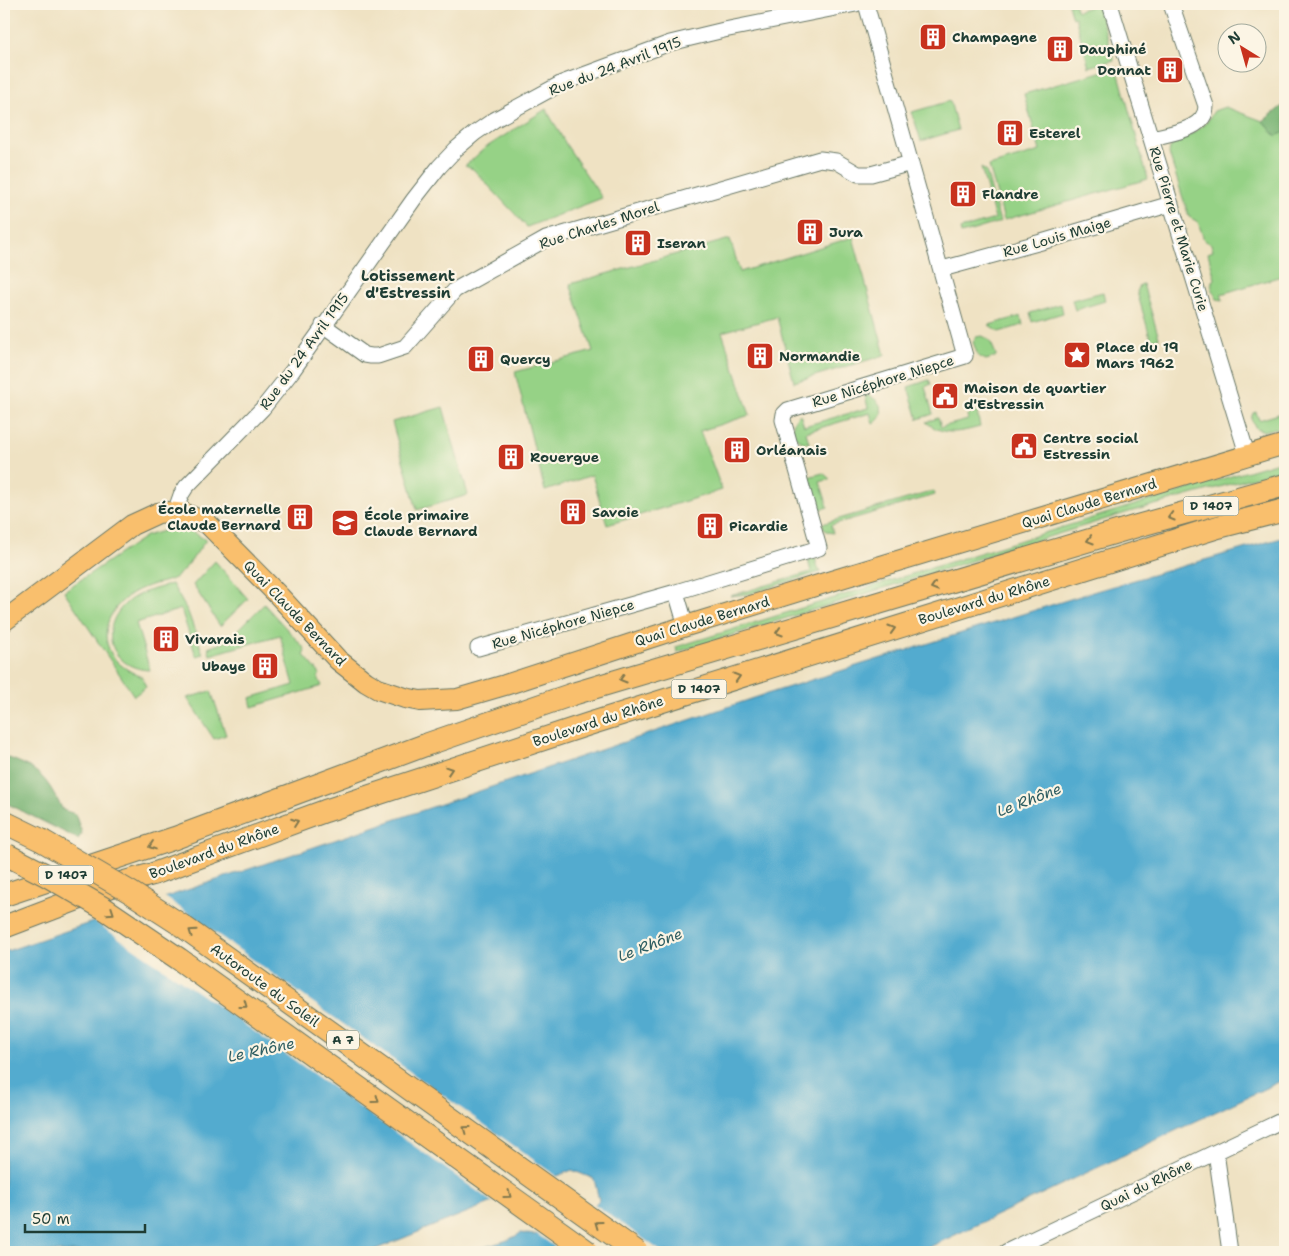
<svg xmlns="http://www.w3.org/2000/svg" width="1289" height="1256" font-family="'Shantell Sans',sans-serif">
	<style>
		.green { fill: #96d286; stroke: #5a885d }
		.forest { fill: #78b473; stroke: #4c7854 }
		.water { fill: #52abcf; stroke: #387482 }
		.pier { fill: #efe2c3 }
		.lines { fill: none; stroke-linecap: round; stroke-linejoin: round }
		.minor-casing { stroke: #687766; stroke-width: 17 }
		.major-casing { stroke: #687766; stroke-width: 22 }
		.highway-casing { stroke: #687766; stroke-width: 24 }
		.minor { stroke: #fff; stroke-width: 15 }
		.major { stroke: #f9bf6d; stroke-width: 20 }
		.highway { stroke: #f9bf6d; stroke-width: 22 }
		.highway-bridge-casing { stroke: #687766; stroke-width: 24; stroke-linecap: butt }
		.highway-bridge { stroke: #f9bf6d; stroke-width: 22 }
		.oneway { stroke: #81784e }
		.labels { text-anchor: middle; stroke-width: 4.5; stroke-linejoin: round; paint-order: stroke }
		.shield { fill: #fcf5e5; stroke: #617469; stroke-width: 1 }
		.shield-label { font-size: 12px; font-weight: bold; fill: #1f3d34 }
		.poi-label { font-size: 14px; font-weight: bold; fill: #1f3d34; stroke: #fcf5e5; text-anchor: start }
		.street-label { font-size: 14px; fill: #1f3d34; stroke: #fcf5e5 }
		.neighbourhood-label { font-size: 15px; font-weight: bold; fill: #1f3d34; stroke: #fcf5e5 }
		.water-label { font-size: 15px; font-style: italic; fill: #2e5e62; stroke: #fcf5e5 }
	</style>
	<rect width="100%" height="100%" fill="#fcf5e5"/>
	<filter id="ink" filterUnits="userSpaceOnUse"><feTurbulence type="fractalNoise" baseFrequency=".02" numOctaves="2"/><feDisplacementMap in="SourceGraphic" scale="10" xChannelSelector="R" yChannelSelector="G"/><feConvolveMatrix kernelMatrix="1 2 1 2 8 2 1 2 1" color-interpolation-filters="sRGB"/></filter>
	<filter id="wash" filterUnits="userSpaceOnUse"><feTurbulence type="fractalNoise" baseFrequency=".0096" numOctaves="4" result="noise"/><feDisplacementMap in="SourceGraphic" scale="20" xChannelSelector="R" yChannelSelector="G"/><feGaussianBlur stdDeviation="1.12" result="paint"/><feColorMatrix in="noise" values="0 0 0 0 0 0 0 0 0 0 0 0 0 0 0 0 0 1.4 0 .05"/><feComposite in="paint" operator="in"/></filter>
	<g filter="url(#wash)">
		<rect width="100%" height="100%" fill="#efe2c3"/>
		<path class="green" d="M1068 4H1074L1077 11 1089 7V4H1097L1114 60 1089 67 1075 17 1072 18Z
			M1117 67 1148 179 1004 220 989 166 1040 151 1024 94Z
			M950 101 958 130 921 141 912 112Z
			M1225 107 1263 121 1276 136 1285 132V275L1221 294 1223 300 1217 299 1212 290V282L1215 279 1208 253 1213 251 1211 244 1204 240 1198 222 1189 217 1169 154 1170 148 1173 144 1193 133 1207 122 1214 111Z
			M546 109 567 146 602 198 527 227 473 169 465 166 485 148Z
			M981 168 986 171 1000 222 961 234 960 229 995 219Z
			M853 237 885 355 794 382 777 317 722 332 750 415 700 431 722 490 607 525 592 475 545 491 515 372 593 351 570 284 730 239 740 272Z
			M1143 284 1159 338 1151 340 1137 292 1140 285Z
			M1103 292 1105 301 1075 310 1072 300Z
			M1061 304 1063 313 1032 322 1030 313Z
			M1021 316 1023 325 999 332 989 325Z
			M982 336C990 338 993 347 996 355V357L986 360 978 356 973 342 976 337Z
			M929 380 931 384 925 387 933 414 918 419 908 387Z
			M865 395C880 397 889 415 873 424L870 413 806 432 809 443 802 442 794 436C792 426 792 421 800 414L804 426 868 408Z
			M443 407 468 495 417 510 392 422Z
			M977 412 980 427C960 432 944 437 926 422L938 418 941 427 968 420 967 415Z
			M1256 412 1259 420 1285 412V426L1264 431 1256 428 1251 419 1253 413Z
			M1285 460V469L1129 512 677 652 676 647 1128 507Z
			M823 473 830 479 820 482 828 507 818 510 808 477Z
			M934 491 935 495 831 525 833 533 827 532 824 529 822 524Z
			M170 529 189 530 206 540C197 552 188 567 177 576 170 582 156 583 148 586 124 594 101 616 107 643 111 661 126 670 142 677L146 687 134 696 64 591 146 536Z
			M816 558V565L820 572 749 594 730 596 811 572 808 560Z
			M215 561 248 599 220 626 193 585Z
			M172 584 188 612 203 654 196 656 181 609 136 623 150 670C112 669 97 631 125 604 137 592 156 589 172 584Z
			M264 604 305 649 304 655 320 674 318 677 322 686 252 707 250 698 294 685 280 635 210 655 208 648 227 641Z
			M211 691 226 735 214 739 187 698Z"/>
		<path class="forest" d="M1285 104V132L1276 136 1263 121Z
			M4 756C41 770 45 776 63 810L75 814 82 833 78 839 4 802Z"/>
		<path class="water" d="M1285 537V1079L919 1252H467L508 1240 521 1233 534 1235 586 1214 599 1200 594 1179 572 1170 369 1252H4V952L754 698 1096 591Z"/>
		<path class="pier" d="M162 895 175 904 559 1178 495 1204 234 1017 91 919Z
			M593 1203 662 1252H562L534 1232 585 1212Z"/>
	</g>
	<g filter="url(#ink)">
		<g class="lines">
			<g class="minor-casing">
				<path id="minor" d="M1110 4 1247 454
					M1152 138C1170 133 1206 130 1206 106L1171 4
					M942 269 1045 241 1171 204
					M323 325 365 355 371 356H378L405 347 455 290 546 239 820 159 836 161 858 174H871L911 163
					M175 512 181 495 186 487 263 408 293 370 414 199 439 167 456 149 475 133 494 120 562 83 670 43 724 30 856 4
					M686 626 676 592 819 548 783 420 784 414 788 410 965 356 866 4
					M478 648 676 592
					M1216 1152 1230 1252
					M1006 1252 1285 1119"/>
			</g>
			<g class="major-casing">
				<path id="major" d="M4 621 132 525 158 513 166 512 186 514 208 524 279 596 338 660 366 682 378 689 405 698 420 701 457 699 505 685 686 626 828 582 1285 444"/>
			</g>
			<g class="highway-casing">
				<path id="highway" d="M4 822 41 840
					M4 895 175 838 428 744 576 693 1137 526 1285 485
					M4 927 117 884 153 874 325 811 589 724 1218 527 1285 510"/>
			</g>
			<use href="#minor" class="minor"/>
			<use href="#major" class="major"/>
			<use href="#highway" class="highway"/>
			<g class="highway-bridge-casing">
				<path id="highway-bridge" d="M41 840 130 892 181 925 637 1252
					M7 855 46 875 105 909 179 959 588 1252"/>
			</g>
			<use href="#highway-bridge" class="highway-bridge"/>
		</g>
		<defs><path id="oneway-chevron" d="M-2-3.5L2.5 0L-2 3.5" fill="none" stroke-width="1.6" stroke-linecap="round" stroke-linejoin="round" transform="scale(1.25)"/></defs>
		<g class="oneway">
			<use href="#oneway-chevron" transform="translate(1171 517) rotate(164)"/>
			<use href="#oneway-chevron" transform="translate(1090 540) rotate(163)"/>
			<use href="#oneway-chevron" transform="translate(934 587) rotate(163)"/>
			<use href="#oneway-chevron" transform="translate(892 629) rotate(-17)"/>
			<use href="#oneway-chevron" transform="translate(779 632) rotate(163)"/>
			<use href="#oneway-chevron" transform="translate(737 677) rotate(-17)"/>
			<use href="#oneway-chevron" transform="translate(623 679) rotate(163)"/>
			<use href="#oneway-chevron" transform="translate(449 770) rotate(-18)"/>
			<use href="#oneway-chevron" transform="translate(295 822) rotate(-20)"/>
			<use href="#oneway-chevron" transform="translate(152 846) rotate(161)"/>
			<use href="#oneway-chevron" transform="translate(111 912) rotate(34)"/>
			<use href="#oneway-chevron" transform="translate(192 932) rotate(-145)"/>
			<use href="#oneway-chevron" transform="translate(244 1005) rotate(36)"/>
			<use href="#oneway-chevron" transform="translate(376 1100) rotate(36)"/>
			<use href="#oneway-chevron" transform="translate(466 1129) rotate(-144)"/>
			<use href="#oneway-chevron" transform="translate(508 1195) rotate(36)"/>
			<use href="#oneway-chevron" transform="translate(598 1224) rotate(-144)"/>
		</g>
	</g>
	<defs>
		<g id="building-square" transform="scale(1.4375)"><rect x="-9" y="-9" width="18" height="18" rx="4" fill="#c8321e" stroke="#fcf5e5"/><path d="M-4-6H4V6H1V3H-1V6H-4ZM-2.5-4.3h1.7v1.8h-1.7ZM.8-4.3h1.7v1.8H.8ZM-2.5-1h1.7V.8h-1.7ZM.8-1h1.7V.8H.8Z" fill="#fff"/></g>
		<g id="sight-square" transform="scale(1.4375)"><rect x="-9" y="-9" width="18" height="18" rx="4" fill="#c8321e" stroke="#fcf5e5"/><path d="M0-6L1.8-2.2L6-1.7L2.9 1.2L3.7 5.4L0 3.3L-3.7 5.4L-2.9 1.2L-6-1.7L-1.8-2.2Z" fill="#fff"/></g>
		<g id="civic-square" transform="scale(1.4375)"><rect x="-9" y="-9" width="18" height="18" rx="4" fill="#c8321e" stroke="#fcf5e5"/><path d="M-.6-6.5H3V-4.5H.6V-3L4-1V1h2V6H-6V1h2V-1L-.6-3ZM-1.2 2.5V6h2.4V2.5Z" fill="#fff"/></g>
		<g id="school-square" transform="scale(1.4375)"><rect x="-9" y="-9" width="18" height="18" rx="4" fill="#c8321e" stroke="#fcf5e5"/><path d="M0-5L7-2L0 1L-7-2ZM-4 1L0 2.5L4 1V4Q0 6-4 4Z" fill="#fff"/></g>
	</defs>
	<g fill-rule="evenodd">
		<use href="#building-square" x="933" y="37"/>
		<use href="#building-square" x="1060" y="49"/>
		<use href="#building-square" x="1170" y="70"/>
		<use href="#building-square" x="1010" y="133"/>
		<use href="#building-square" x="963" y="194"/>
		<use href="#building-square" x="810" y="232"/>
		<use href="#building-square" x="638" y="243"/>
		<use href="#sight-square" x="1077" y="355"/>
		<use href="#building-square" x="760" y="356"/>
		<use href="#building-square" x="481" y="359"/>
		<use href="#civic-square" x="945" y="396"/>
		<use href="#civic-square" x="1024" y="446"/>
		<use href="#building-square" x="737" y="450"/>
		<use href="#building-square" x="511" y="457"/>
		<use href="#building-square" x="573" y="512"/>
		<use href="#building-square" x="300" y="517"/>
		<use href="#school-square" x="345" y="523"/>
		<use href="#building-square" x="710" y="526"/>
		<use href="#building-square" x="166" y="639"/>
		<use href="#building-square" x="265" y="666"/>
	</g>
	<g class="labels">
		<g class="shield">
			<rect x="1183.5" y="496.5" width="55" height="19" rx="4"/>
			<rect x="671.5" y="679.5" width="55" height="19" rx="4"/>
			<rect x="38.5" y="865.5" width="55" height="19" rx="4"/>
			<rect x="327" y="1030.5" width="32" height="19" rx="4"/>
		</g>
		<g class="shield-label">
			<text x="1211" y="510">D 1407</text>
			<text x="699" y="693">D 1407</text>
			<text x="66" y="879">D 1407</text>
			<text x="343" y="1044">A 7</text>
		</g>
		<g class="poi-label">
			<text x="952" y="42">Champagne</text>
			<text x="1079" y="54">Dauphiné</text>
			<text x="1151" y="75" text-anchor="end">Donnat</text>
			<text x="1029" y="138">Esterel</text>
			<text x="982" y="199">Flandre</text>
			<text x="829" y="237">Jura</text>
			<text x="657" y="248">Iseran</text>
			<text x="1096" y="352">Place du 19<tspan x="1096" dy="16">Mars 1962</tspan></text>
			<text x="779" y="361">Normandie</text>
			<text x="500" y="364">Quercy</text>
			<text x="964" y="393">Maison de quartier<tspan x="964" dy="16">d'Estressin</tspan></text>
			<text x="1043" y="443">Centre social<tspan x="1043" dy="16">Estressin</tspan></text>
			<text x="756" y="455">Orléanais</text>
			<text x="530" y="462">Rouergue</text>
			<text x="281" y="514" text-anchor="end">École maternelle<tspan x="281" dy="16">Claude Bernard</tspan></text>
			<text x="592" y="517">Savoie</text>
			<text x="364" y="520">École primaire<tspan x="364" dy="16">Claude Bernard</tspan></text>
			<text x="729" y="531">Picardie</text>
			<text x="185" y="644">Vivarais</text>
			<text x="246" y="671" text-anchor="end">Ubaye</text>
		</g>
		<g class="street-label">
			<text transform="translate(615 66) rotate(-21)" y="5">Rue du 24 Avril 1915</text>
			<text transform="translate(599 225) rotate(-18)" y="5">Rue Charles Morel</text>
			<text transform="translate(1179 229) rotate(73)" y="5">Rue Pierre et Marie Curie</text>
			<text transform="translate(1057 237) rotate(-16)" y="5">Rue Louis Maige</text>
			<text transform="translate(304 351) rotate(-54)" y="5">Rue du 24 Avril 1915</text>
			<text transform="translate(883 381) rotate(-17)" y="5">Rue Nicéphore Niepce</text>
			<text transform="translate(1089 503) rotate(-17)" y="5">Quai Claude Bernard</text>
			<text transform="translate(984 600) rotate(-17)" y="5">Boulevard du Rhône</text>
			<text transform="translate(295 613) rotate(46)" y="5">Quai Claude Bernard</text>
			<text transform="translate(702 621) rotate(-17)" y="5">Quai Claude Bernard</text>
			<text transform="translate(563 624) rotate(-16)" y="5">Rue Nicéphore Niepce</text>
			<text transform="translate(598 721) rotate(-18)" y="5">Boulevard du Rhône</text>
			<text transform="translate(214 851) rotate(-20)" y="5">Boulevard du Rhône</text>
			<text transform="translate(265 985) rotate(36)" y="5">Autoroute du Soleil</text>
			<text transform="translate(1146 1185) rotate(-26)" y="5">Quai du Rhône</text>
		</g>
		<g class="neighbourhood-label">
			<text x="408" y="281">Lotissement<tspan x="408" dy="17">d'Estressin</tspan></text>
		</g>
		<g class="water-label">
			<text transform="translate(1029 800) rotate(-21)" y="5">Le Rhône</text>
			<text transform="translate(650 945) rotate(-21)" y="5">Le Rhône</text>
			<text transform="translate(261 1050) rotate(-12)" y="5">Le Rhône</text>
		</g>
	</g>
	<rect width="1289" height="1256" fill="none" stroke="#fcf5e5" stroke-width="20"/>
	<g transform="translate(1242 48) rotate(323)"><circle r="24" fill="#fcf5e5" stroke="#a4ab9e"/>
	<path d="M0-4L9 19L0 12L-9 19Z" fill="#c8321e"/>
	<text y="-8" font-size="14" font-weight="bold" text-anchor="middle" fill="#1f3d34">N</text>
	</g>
	<path d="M25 1224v8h120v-8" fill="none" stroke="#1f3d34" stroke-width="2.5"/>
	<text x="32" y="1224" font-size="15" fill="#1f3d34" stroke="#fcf5e5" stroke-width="4" paint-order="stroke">50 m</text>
</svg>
